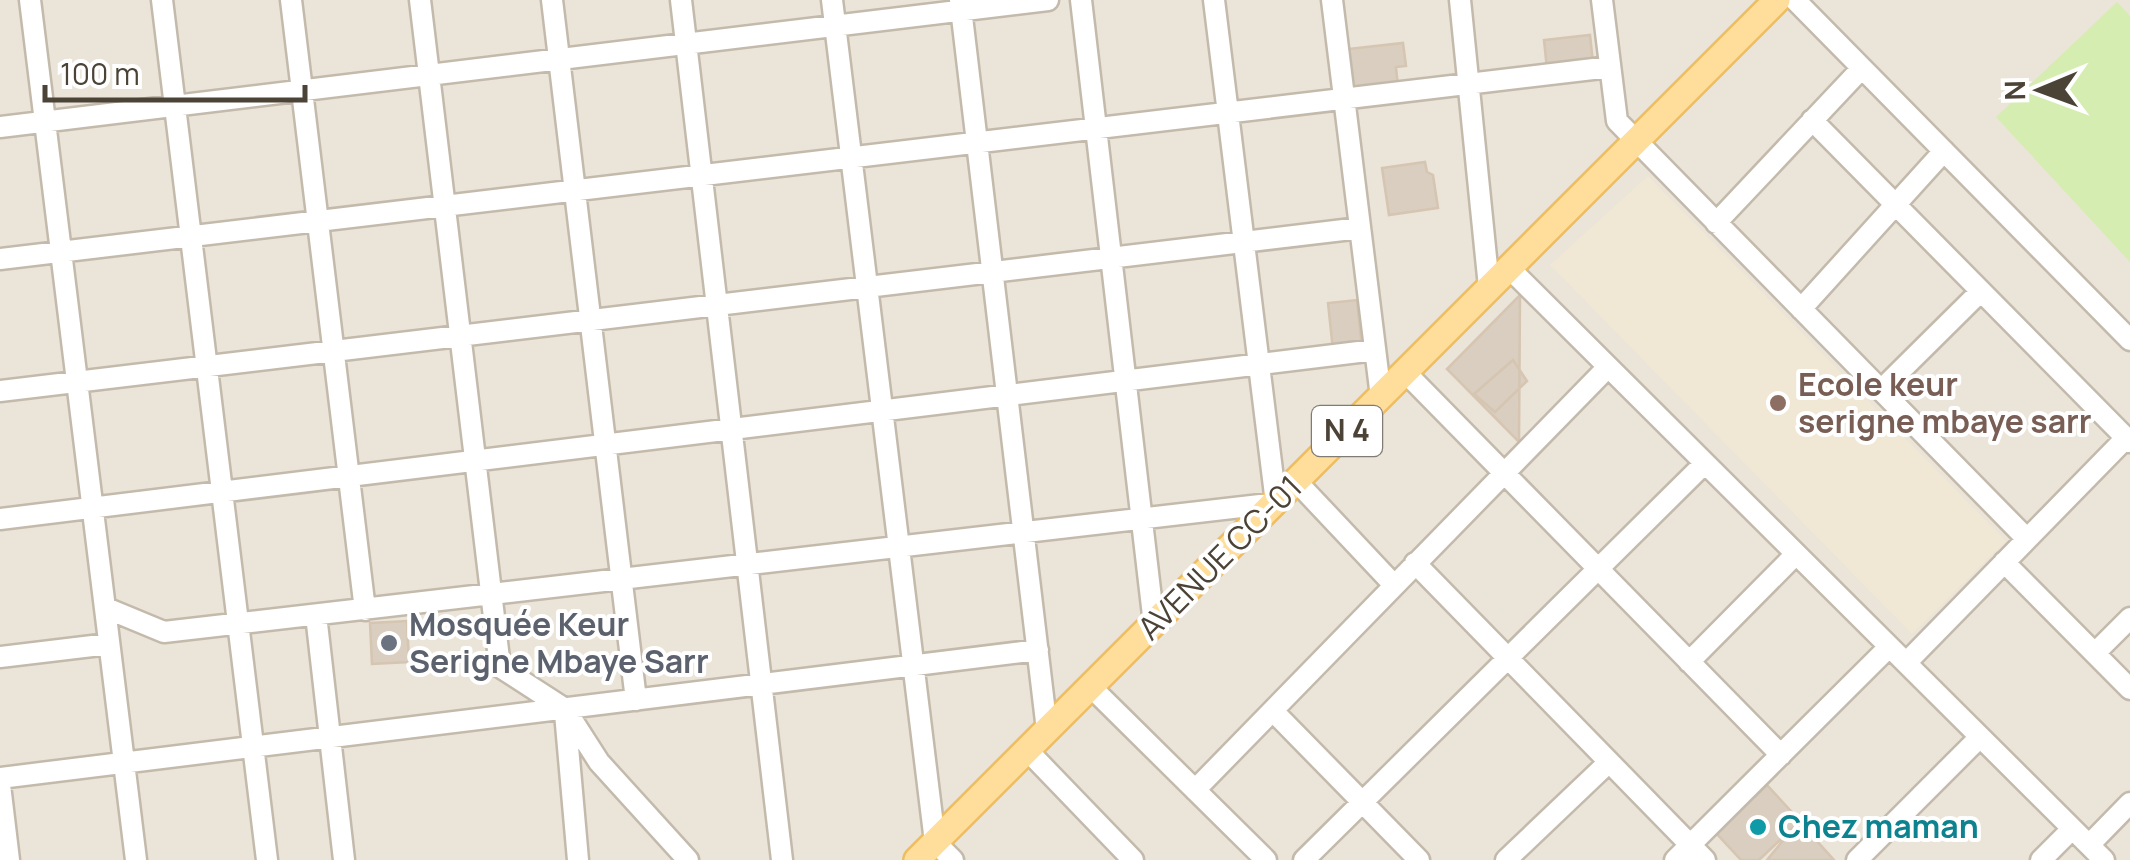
<svg xmlns="http://www.w3.org/2000/svg" width="2130" height="860" font-family="Manrope,sans-serif">
	<style>
		.residential { fill: #ebe4d8 }
		.education { fill: #f0e7d4 }
		.green { fill: #d5edb1 }
		.building { fill: #d9cebf; stroke: #d5c5b1; stroke-width: 2.5 }
		.lines { fill: none; stroke-linecap: round; stroke-linejoin: round }
		.minor-casing { stroke: #c3baac; stroke-width: 25 }
		.major-casing { stroke: #eebd61; stroke-width: 30 }
		.minor { stroke: #fff; stroke-width: 20 }
		.major { stroke: #ffde9b; stroke-width: 25 }
		.education-dot { fill: #8d6e63; stroke: #fff; stroke-width: 4 }
		.worship-dot { fill: #6b7280; stroke: #fff; stroke-width: 4 }
		.culture-dot { fill: #0f9aa8; stroke: #fff; stroke-width: 4 }
		.labels { text-anchor: middle; stroke-width: 8; stroke-linejoin: round; paint-order: stroke }
		.shield { fill: #fff; stroke: #827b73; stroke-width: 2.5 }
		.shield-label { font-size: 30px; font-weight: bold; fill: #4c4337 }
		.education-label { font-size: 32px; font-weight: bold; fill: #785e54; stroke: #fff; text-anchor: start }
		.street-label { font-size: 32px; fill: #4c4337; stroke: #fff }
		.worship-label { font-size: 32px; font-weight: bold; fill: #5b616d; stroke: #fff; text-anchor: start }
		.culture-label { font-size: 32px; font-weight: bold; fill: #0d838f; stroke: #fff; text-anchor: start }
	</style>
	<rect width="100%" height="100%" fill="#f6f2eb"/>
	<path class="residential" d="M0 0H2130V860H0Z"/>
	<path class="education" d="M1648 176 2006 541 1912 634 1550 265Z"/>
	<path class="green" d="M2117 2 2130 16V262L1996 117Z"/>
	<path class="building" d="M1590 35 1593 63 1547 69 1544 40Z
		M1403 43 1406 66 1396 67 1398 87 1353 93 1348 49Z
		M1425 162 1427 172 1433 175 1438 208 1389 215 1382 168Z
		M1520 295 1519 442 1447 369Z
		M1357 300 1362 347 1333 350 1328 303Z
		M1513 360 1527 381 1495 412 1474 394Z
		M407 621 409 662 372 664 370 623Z
		M1767 785 1800 821 1759 860H1741L1716 833Z
		M1799 821 1834 860H1767Z"/>
	<g class="lines">
		<g class="minor-casing">
			<path id="minor" d="M30 0 136 860
				M162 0 267 860
				M291 0 365 610
				M420 0 500 667 565 709 599 762 688 860
				M552 0 636 700
				M681 0 782 860
				M832 0 935 842 953 860
				M960 0 1047 730
				M1081 0 1154 624
				M1332 0 1381 397
				M1460 0 1489 287
				M1602 0 1617 121 2027 539
				M1795 0 2130 340
				M1812 120 2130 442
				M0 127 1048 0
				M1716 223 1862 68
				M0 259 1610 67
				M1508 267 2104 860
				M1801 309 1944 151
				M1405 372 1781 755
				M1881 390 1981 291
				M0 391 1360 228
				M1297 482 1394 585
				M0 519 1375 350
				M2004 562 2130 689
				M1415 563 1705 860
				M106 608 164 632 1276 503 1214 0
				M316 615 344 860
				M2095 653 2130 618
				M0 657 109 644
				M1689 662 1796 554
				M1906 663 2126 438
				M1091 687 1266 860
				M1273 711 1419 860
				M565 713 578 860
				M1027 750 1133 860
				M0 778 1038 650
				M0 785 9 860
				M1195 790 1608 367
				M2089 845 2130 803
				M1304 860 1705 463
				M1506 860 1609 762
				M1675 860 1889 647
				M1857 860 1980 737
				M2041 860 2072 829"/>
		</g>
		<g class="major-casing">
			<path id="major" d="M917 860 1777 0"/>
		</g>
		<use href="#minor" class="minor"/>
		<use href="#major" class="major"/>
	</g>
	<circle class="education-dot" cx="1778" cy="403" r="10"/>
	<circle class="worship-dot" cx="389" cy="643" r="10"/>
	<circle class="culture-dot" cx="1758" cy="827" r="10"/>
	<g class="labels">
		<rect class="shield" x="1312" y="406" width="70" height="50" rx="8"/>
		<g class="shield-label">
			<text x="1347" y="441">N 4</text>
		</g>
		<g class="education-label">
			<text x="1798" y="396">Ecole keur<tspan x="1798" dy="37">serigne mbaye sarr</tspan></text>
		</g>
		<g class="street-label">
			<text transform="translate(1220 558) rotate(-45)" y="11">AVENUE CC-01</text>
		</g>
		<g class="worship-label">
			<text x="409" y="636">Mosquée Keur<tspan x="409" dy="37">Serigne Mbaye Sarr</tspan></text>
		</g>
		<g class="culture-label">
			<text x="1778" y="838">Chez maman</text>
		</g>
	</g>
	<g transform="translate(2040 90) rotate(269)" stroke="#ffffff" stroke-width="8" paint-order="stroke">
	<path d="M0-8L18 38L0 25L-18 38Z" fill="#4c4337"/>
	<text y="-15" font-size="28" font-weight="bold" text-anchor="middle" fill="#4c4337">N</text>
	</g>
	<path d="M45 85v15h260v-15" fill="none" stroke="#4c4337" stroke-width="5"/>
	<text x="60" y="85" font-size="30" fill="#4c4337" stroke="#ffffff" stroke-width="8" paint-order="stroke">100 m</text>
</svg>
